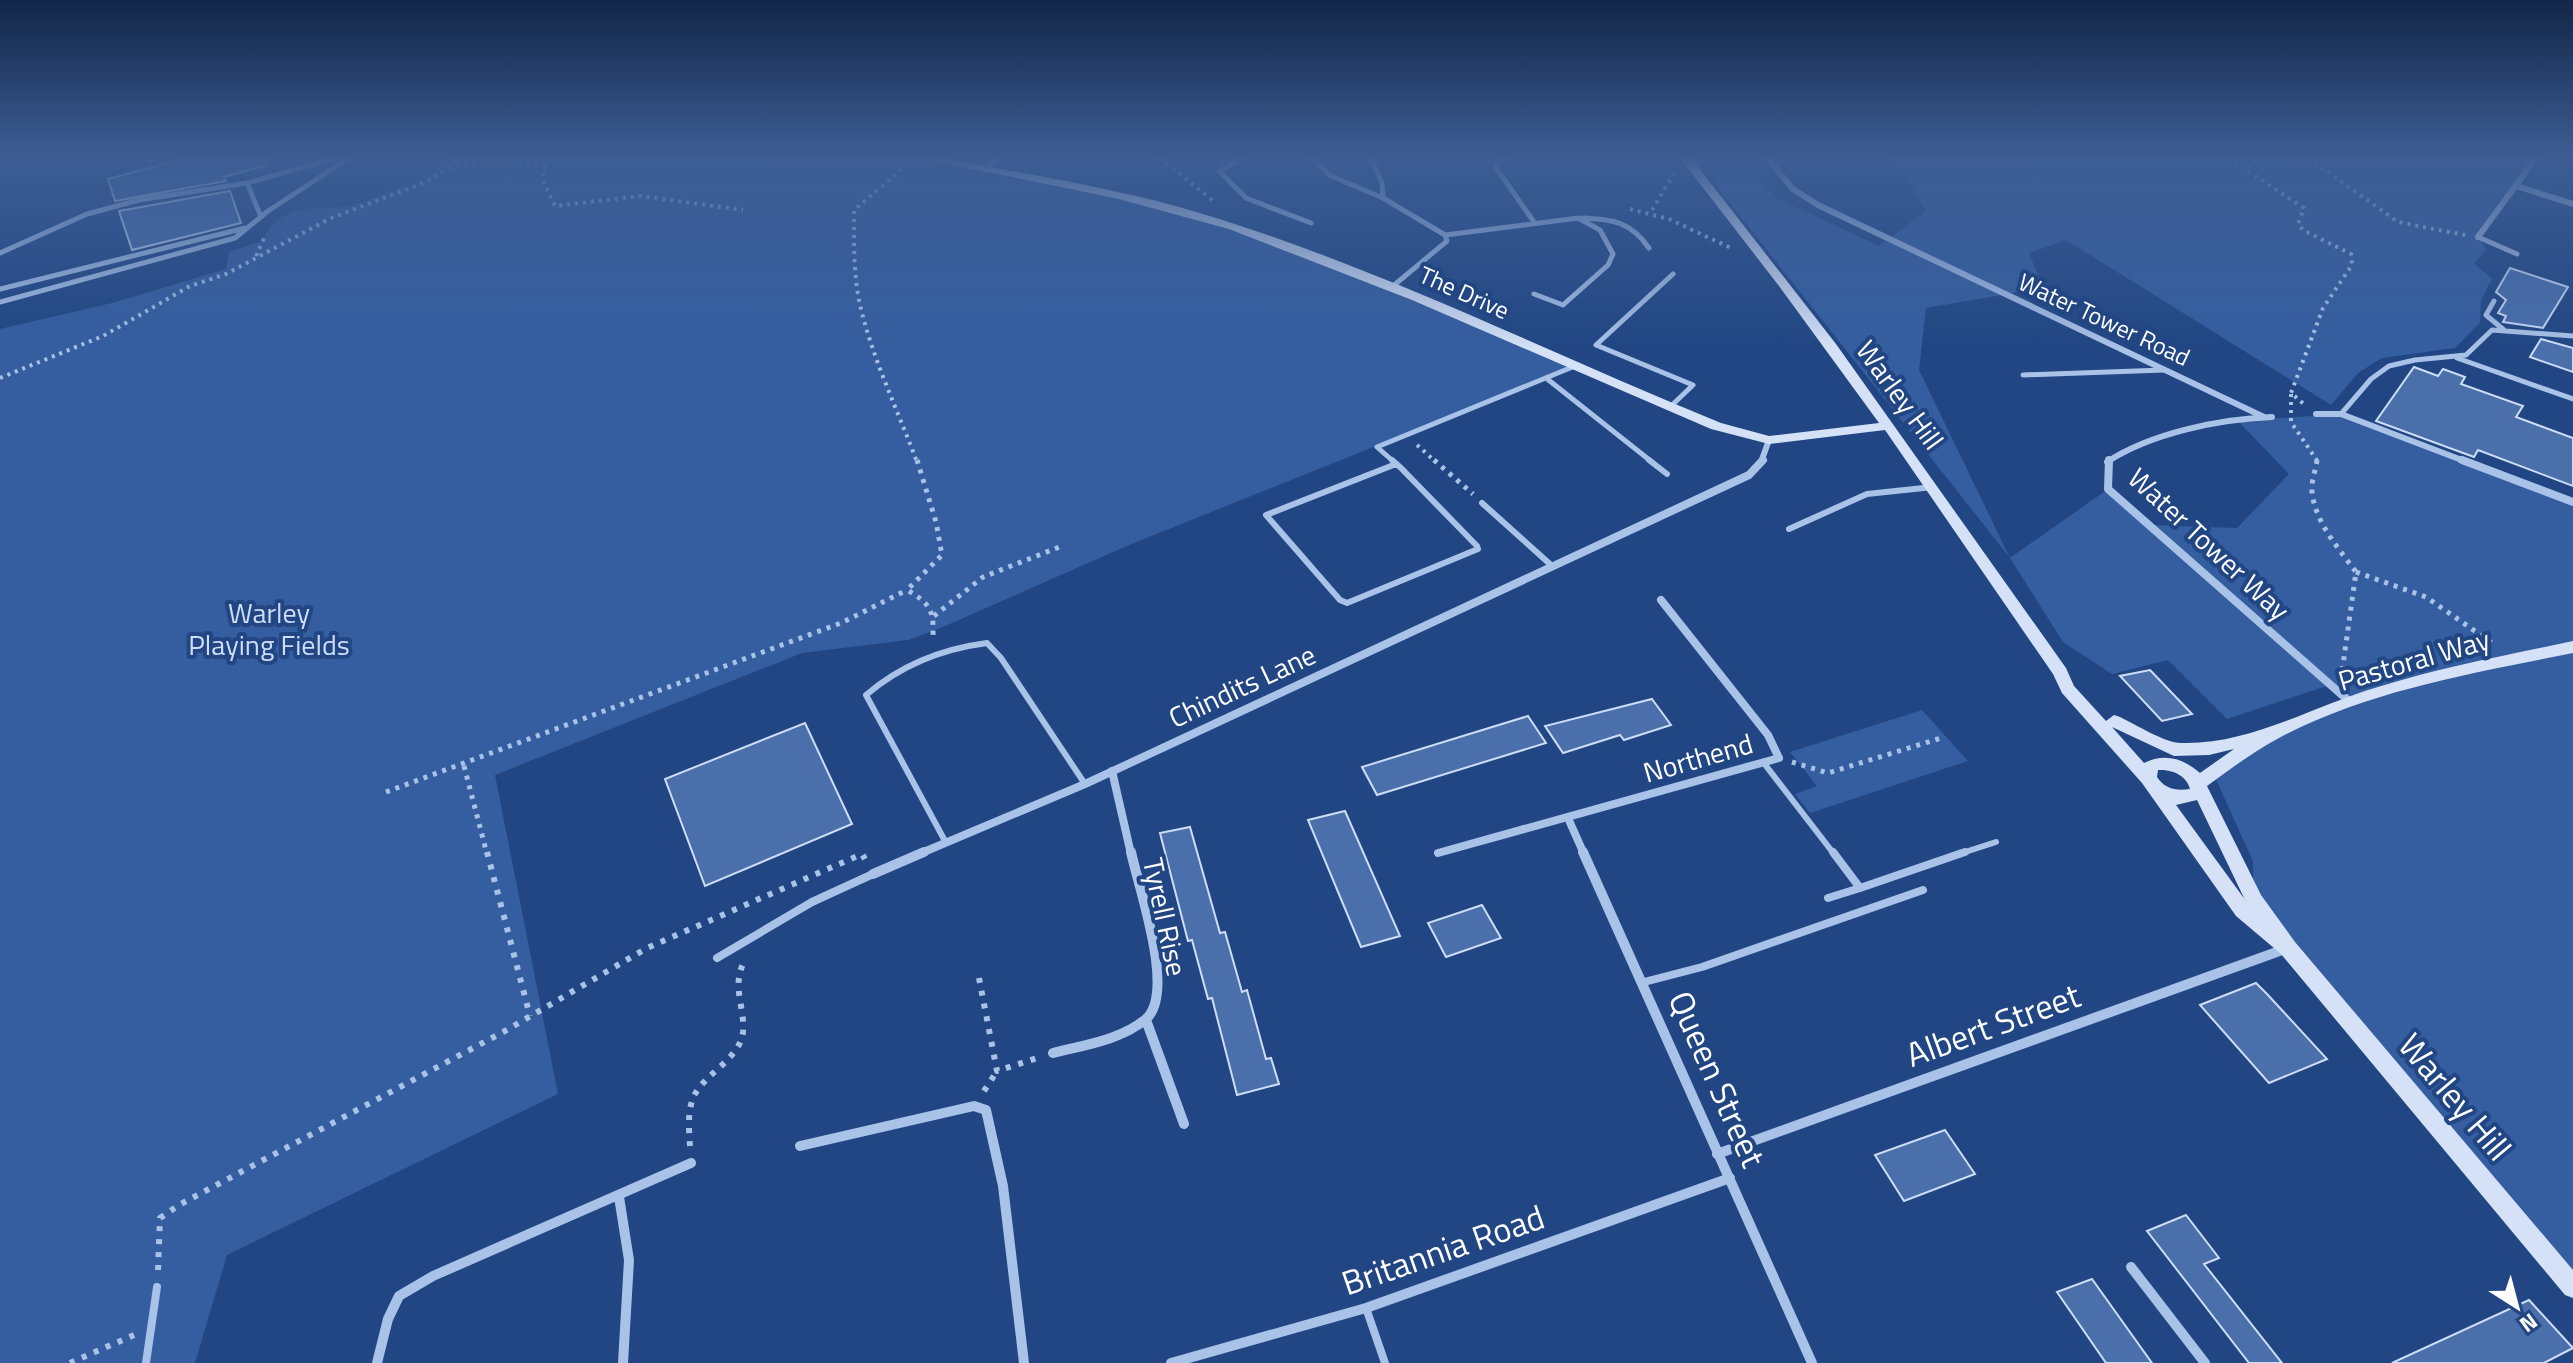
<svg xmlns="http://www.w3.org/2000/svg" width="2573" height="1363" font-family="'Titillium Web',sans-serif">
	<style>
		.green { fill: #355ea0 }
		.building { fill: #4a6fab; stroke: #cdddf6; stroke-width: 2 }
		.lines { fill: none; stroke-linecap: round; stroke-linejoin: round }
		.path-far2 { stroke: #a9c2e8; stroke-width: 4; stroke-dasharray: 3 5; stroke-linecap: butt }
		.path-far1 { stroke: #a9c2e8; stroke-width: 5; stroke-dasharray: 4 6; stroke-linecap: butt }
		.path { stroke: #a9c2e8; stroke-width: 6; stroke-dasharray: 5 8; stroke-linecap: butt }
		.lane-far2 { stroke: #a9c2e8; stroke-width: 5 }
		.lane-far1 { stroke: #a9c2e8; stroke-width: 6 }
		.lane { stroke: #a9c2e8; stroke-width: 8 }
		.street-far2 { stroke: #a9c2e8; stroke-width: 6 }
		.street-far1 { stroke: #a9c2e8; stroke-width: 8 }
		.street { stroke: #a9c2e8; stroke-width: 10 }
		.secondary { fill: #d4e1f7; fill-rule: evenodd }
		.labels { text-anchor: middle; stroke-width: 8; stroke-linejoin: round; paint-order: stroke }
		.far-street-label { font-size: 24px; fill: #fff; stroke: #214683 }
		.street-label { font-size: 28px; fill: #fff; stroke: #214683 }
		.park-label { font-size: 28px; fill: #cdddf6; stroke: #214683 }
		.near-street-label { font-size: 34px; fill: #fff; stroke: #214683 }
	</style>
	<rect width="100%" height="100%" fill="#214683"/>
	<path class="green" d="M451 158H925L1079 187 1230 226 1575 366 1129 545 936 630 908 640 802 653 495 775 558 1094 227 1255 195 1363H0V329L112 303 226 269 229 252 262 241C283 197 320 214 355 204 389 194 423 180 451 158Z
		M1888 158H2536L2479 237 2486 250 2474 263 2492 279 2481 300 2480 323 2455 348 2382 358 2358 373 2331 405 2066 240 2029 253 2043 288 1926 308 1919 370 2010 558 2108 489 2150 525 2237 528 2289 474 2238 421 2341 414 2573 502V1287L2254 900 2253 861 2213 773 2272 734 2349 703 2330 685 2227 719 2168 660 2112 674 2063 642 2010 558 1711 179 1748 167 1777 198 1879 246 1926 211 1907 178Z
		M1922 710 1968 761 1810 813 1795 794 1817 786 1790 752Z"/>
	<path class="building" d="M187 158H266L267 165 224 177 226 181 115 201 108 179Z
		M230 191 241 223 132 250 119 211Z
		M2510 268 2568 287 2543 328 2503 322 2506 316 2498 313 2506 300 2496 292Z
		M2541 339 2573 348V372L2530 357Z
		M2414 367 2438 376 2443 369 2465 377 2461 384 2523 406 2516 417 2573 438V486L2478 450 2474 457 2376 421Z
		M2150 670 2192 714 2162 721 2120 676Z
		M1652 699 1671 725 1624 740 1620 735 1563 753 1545 726Z
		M1528 716 1546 743 1377 795 1362 767Z
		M805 723 852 824 705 886 665 779Z
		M1345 811 1400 936 1361 947 1308 820Z
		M1190 827 1220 933 1225 932 1242 992 1247 990 1266 1059 1271 1058 1279 1084 1237 1095 1212 998 1208 999 1192 940 1188 941 1160 833Z
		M1482 905 1501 938 1446 957 1428 923Z
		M2256 983 2267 994 2327 1059 2269 1083 2200 1005Z
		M1945 1130 1975 1174 1904 1201 1875 1155Z
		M2186 1215 2219 1258 2204 1264 2282 1363H2249L2147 1231Z
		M2092 1279 2152 1363H2106L2057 1292Z
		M2529 1300 2573 1348 2544 1363H2392Z"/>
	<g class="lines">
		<path class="path-far2" d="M548 158 542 179 555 206 641 196 743 210
			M1160 158 1216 203
			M2228 158 2304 208 2298 224 2303 230 2351 254 2352 265 2323 308 2291 393 2306 406
			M2308 158 2398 222 2465 235
			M511 161 545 165
			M908 164 854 210C854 243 853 277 861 309 874 362 898 411 917 462
			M449 168 515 158
			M2249 168 2262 158
			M1630 209 1669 219 1731 248
			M1652 210 1675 172
			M256 256 265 236
			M0 378 103 336 190 286 226 274 331 218 426 182 461 158
			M2291 394V422L2318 462
			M1417 445 1436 462"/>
		<path class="path-far1" d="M917 460 936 522 942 555 907 590C929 603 934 609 933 635
			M1434 460 1473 494
			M2317 460C2316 470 2311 480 2312 492 2315 522 2339 549 2356 572L2342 672
			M2356 572 2426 597 2495 645
			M934 616 983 577 1062 546
			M1792 762 1828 773 1941 738
			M464 766 487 854
			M386 792 841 623 907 590"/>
		<path class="path" d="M487 852 530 1016
			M979 978 997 1071 1037 1058
			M984 1091 997 1071
			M690 1146C689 1130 687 1111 694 1096 704 1074 740 1059 743 1032 745 1007 732 988 743 964
			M158 1270 160 1218 179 1205 505 1031 647 948 862 854 865 859
			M70 1363 134 1335"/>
		<path class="lane-far2" d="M1244 158 1219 171 1246 198 1311 223
			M1313 158 1329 175 1383 198 1445 235
			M1371 158 1382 183 1383 198
			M1510 158 1501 159 1495 166 1534 222
			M261 217 247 183 336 158
			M1582 218C1613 219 1631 222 1649 248
			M2478 237 2517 254
			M0 253 87 214 139 200 247 183
			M1393 286 1447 241 1445 235 1578 218 1600 230 1613 254 1608 265 1563 305 1534 294
			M0 289 245 228
			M2494 301 2486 315 2504 330
			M0 302 235 238 268 211 349 158
			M2457 358 2573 399
			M2023 375 2164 370
			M1546 378 1652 462
			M1670 407 1693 385 1596 345 1673 274
			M2341 414 2371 379 2389 366 2415 360 2466 355 2492 330 2573 336
			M1394 462 1377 447 1575 366"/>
		<path class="lane-far1" d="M1392 460 1401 468 1477 546 1478 549 1347 603 1340 600 1266 515 1396 464
			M1649 460 1667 474
			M1482 503 1551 565
			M1789 529 1867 494 1933 487
			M1763 762 1834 854
			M945 841 866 695C901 665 941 649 987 643L1001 658 1085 784
			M1959 854 1996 842"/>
		<path class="lane" d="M1833 852 1860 888 1965 852
			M1828 898 1860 888
			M717 958 812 902 873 874
			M1644 982 1702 967 1923 890
			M1366 1308 1385 1363
			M146 1363 157 1287"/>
		<path class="street-far2" d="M1767 158 1793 189 1818 205 2264 417
			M985 170 998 158
			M2516 186 2573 204
			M2478 237 2536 158
			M2316 414H2341L2467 462
			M1761 462 1769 440
			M2107 462C2151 433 2220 419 2272 417"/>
		<path class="street-far1" d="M2109 460 2108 489 2350 702
			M2462 460 2573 502
			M1112 771 1131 854
			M1568 818 1584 854
			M1438 853 1779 758 1768 735 1661 600
			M919 854 1085 784 1749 475 1763 460"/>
		<path class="street" d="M1583 852 1812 1363
			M873 874 924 852
			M1146 1020 1184 1124
			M1053 1053C1084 1045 1121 1040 1146 1019 1176 992 1139 889 1131 852
			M800 1146 974 1106 986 1110 1003 1186 1024 1363
			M1717 1154 2288 948
			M619 1197 629 1260 623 1363
			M2131 1267 2205 1363
			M377 1363 388 1319 399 1296 433 1276 691 1163
			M1171 1363 1366 1308 1730 1178"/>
		<path class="secondary" d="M920 158H942C1029 175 1118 188 1203 214 1381 268 1549 353 1721 423L1769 436 1879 423 1779 286 1680 158H1691L1836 344 2066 668 2074 686 2106 721 2114 715 2120 717C2135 724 2165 743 2181 743 2250 745 2313 706 2378 687 2442 667 2508 655 2573 641V653C2474 673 2369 690 2279 738 2253 752 2230 769 2207 786L2261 895 2295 942 2573 1270V1298L2565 1295 2281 954 2236 916 2142 783 2062 693 2053 674 1885 430 1769 444 1711 429 1412 300 1229 229 1119 199ZM2112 727 2174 756 2209 755 2234 749 2200 773C2183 758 2164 753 2144 763ZM2158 770C2171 769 2187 775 2190 789 2176 791 2165 789 2157 777ZM2197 800 2245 900 2246 901 2176 805Z"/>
	</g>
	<linearGradient id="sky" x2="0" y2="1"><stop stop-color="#122648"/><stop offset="0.45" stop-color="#3d5d93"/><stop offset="1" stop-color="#3d5d93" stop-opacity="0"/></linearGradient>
	<rect width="2573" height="349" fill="url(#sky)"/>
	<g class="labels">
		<g class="far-street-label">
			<text transform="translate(1464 293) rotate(24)" y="8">The Drive</text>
			<text transform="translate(2104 320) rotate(25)" y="8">Water Tower Road</text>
		</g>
		<g class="street-label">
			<text transform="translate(1900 395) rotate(54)" y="10">Warley Hill</text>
			<text transform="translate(2209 544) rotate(43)" y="10">Water Tower Way</text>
			<text transform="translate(2414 660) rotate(-16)" y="10">Pastoral Way</text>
			<text transform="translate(1242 686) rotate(-25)" y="10">Chindits Lane</text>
			<text transform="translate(1698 758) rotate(-16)" y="10">Northend</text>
			<text transform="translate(1165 917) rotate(78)" y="10">Tyrell Rise</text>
		</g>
		<g class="park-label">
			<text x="269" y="623">Warley<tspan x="269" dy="32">Playing Fields</tspan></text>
		</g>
		<g class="near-street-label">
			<text transform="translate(1993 1025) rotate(-20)" y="12">Albert Street</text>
			<text transform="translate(1717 1079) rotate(66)" y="12">Queen Street</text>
			<text transform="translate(2455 1097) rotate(50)" y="12">Warley Hill</text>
			<text transform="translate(1443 1250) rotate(-19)" y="12">Britannia Road</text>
		</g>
	</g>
	<g transform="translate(2517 1307) rotate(144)" stroke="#214683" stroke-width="6" paint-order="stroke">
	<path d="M0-6L14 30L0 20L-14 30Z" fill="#ffffff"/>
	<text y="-12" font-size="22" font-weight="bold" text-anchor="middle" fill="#ffffff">N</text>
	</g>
</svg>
